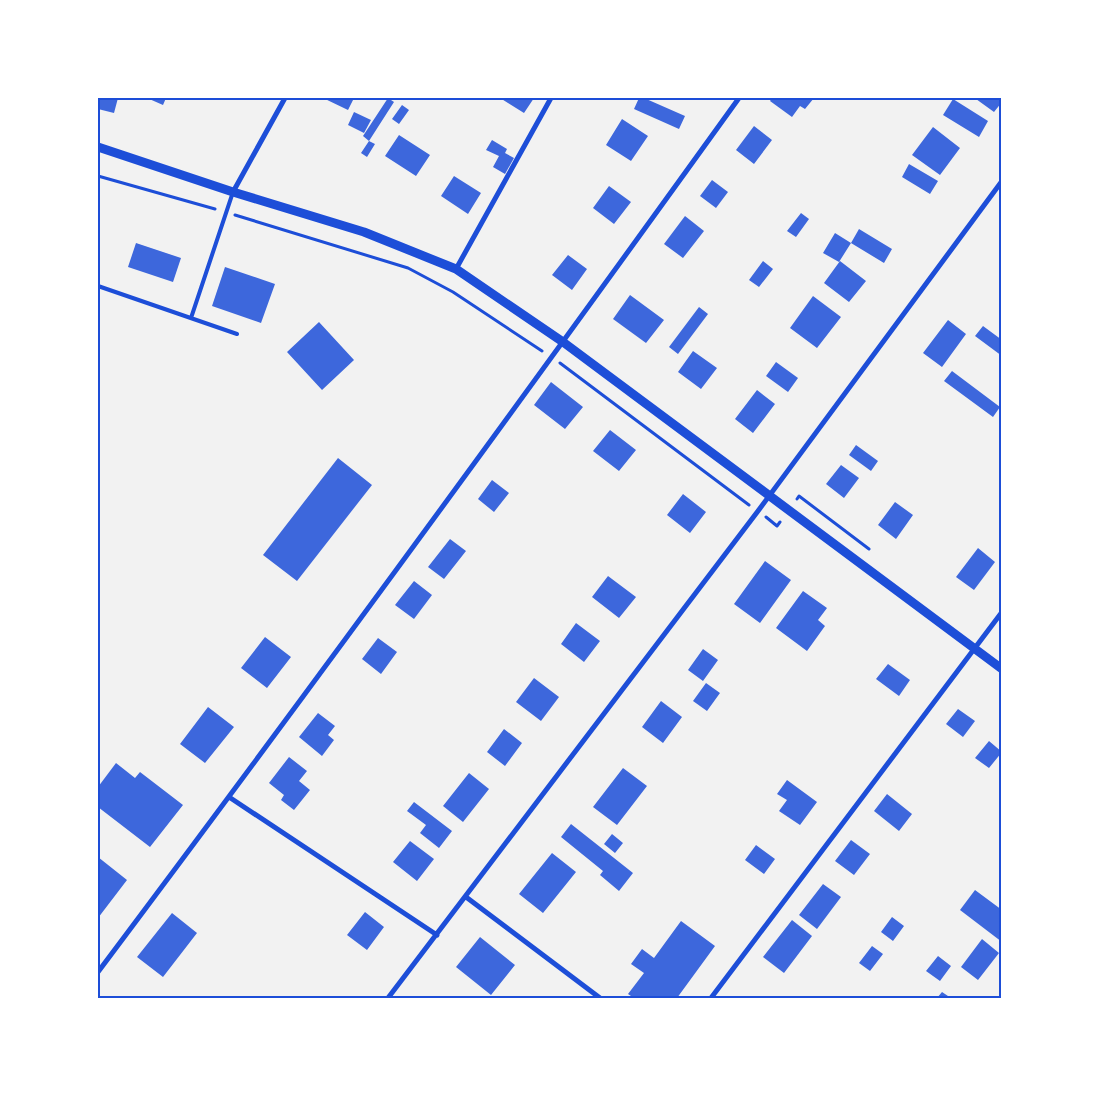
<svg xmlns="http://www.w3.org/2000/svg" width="1099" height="1096" font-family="'IBM Plex Sans',sans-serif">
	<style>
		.building { fill: #3d67dc }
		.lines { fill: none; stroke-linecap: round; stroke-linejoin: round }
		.path { stroke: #1d4ed8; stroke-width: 3 }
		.service { stroke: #1d4ed8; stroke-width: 4 }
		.minor { stroke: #1d4ed8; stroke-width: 5 }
		.tertiary { stroke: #1d4ed8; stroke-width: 9 }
		.neatline { fill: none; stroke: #1d4ed8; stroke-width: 2 }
	</style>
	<rect width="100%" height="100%" fill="#f2f2f2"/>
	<path class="building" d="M98 98H118L114 113 98 109Z
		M147 98H166L163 105Z
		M323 98H354L348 110Z
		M388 98 394 102 369 141 375 144 367 157 361 153 369 141 363 136Z
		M500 98H534L524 113Z
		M639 98H644L685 116 679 129 634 109Z
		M772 98H814L805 109 800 106 792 117 770 101Z
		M978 98H1002V102L994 112 976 99Z
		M953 99 988 121 979 137 943 115Z
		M402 105 409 110 399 124 392 119Z
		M354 112 371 120 364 133 348 125Z
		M622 119 648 136 631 161 606 145Z
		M754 126 772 140 754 164 736 150Z
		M933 127 960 148 940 175 912 155Z
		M399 135 430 155 416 176 385 156Z
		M492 140 507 149 505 153 514 158 505 174 493 167 499 156 486 150Z
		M909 164 938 181 930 194 902 177Z
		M454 176 481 193 468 214 441 196Z
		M712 180 728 192 716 208 700 196Z
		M609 186 631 202 614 224 593 208Z
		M801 213 809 219 796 237 787 231Z
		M685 216 704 231 683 258 664 244Z
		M859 229 892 249 884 263 851 243Z
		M835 233 851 243 839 262 823 253Z
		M136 243 181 258 173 282 128 267Z
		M568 255 587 269 572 290 552 275Z
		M763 261 773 269 759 287 749 280Z
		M840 261 866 281 849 302 824 283Z
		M225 267 275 284 261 323 212 306Z
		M630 295 664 320 646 343 613 319Z
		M813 296 841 317 817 348 790 328Z
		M699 307 708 314 678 354 669 347Z
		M948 320 966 334 942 367 923 353Z
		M319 322 354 360 322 390 287 352Z
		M983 326 1002 340V356L975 336Z
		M693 351 717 368 701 389 678 372Z
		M776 362 798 378 788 392 766 376Z
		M952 371 1000 407 993 417 944 381Z
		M551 382 583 407 565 429 534 405Z
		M757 390 775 404 753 433 735 419Z
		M610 430 636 450 619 471 593 451Z
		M856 445 878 461 871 471 849 455Z
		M338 458 372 485 297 581 263 555Z
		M841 465 859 478 844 498 826 484Z
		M492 480 509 493 494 512 478 499Z
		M683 494 706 512 690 533 667 515Z
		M895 502 913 515 896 539 878 525Z
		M450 539 466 551 444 579 428 567Z
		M978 548 995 562 974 590 956 577Z
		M765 561 791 580 760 623 734 604Z
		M608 576 636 597 619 618 592 597Z
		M414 581 432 595 414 619 395 605Z
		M803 591 827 608 818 620 825 626 807 651 776 628Z
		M576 623 600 641 584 662 561 644Z
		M265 637 291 657 267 688 241 668Z
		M378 638 397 652 381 674 362 659Z
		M703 649 718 660 703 681 688 670Z
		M888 664 910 680 899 696 876 679Z
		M534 678 559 697 541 721 516 702Z
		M706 683 720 693 707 711 693 701Z
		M661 701 682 717 663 743 642 727Z
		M208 707 234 727 205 763 180 744Z
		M958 709 975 721 963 737 946 724Z
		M318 713 335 726 328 735 334 740 322 756 299 737Z
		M504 729 522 743 505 766 487 752Z
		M989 741 1002 752 989 768 975 758Z
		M289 757 307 771 299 781 310 790 294 810 281 800 284 795 269 783Z
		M116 763 135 778 140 772 183 805 150 847 98 807V787Z
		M623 768 647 786 617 825 593 807Z
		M469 773 489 789 463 822 443 806Z
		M787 780 817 802 800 825 779 811 787 800 777 794Z
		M887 794 912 814 899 831 874 811Z
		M414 802 452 831 439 848 420 833 426 825 407 811Z
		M571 824 633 873 619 891 600 875 603 871 561 837Z
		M612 834 623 843 615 853 604 844Z
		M851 840 870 854 854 875 835 861Z
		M410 841 434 859 417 881 393 862Z
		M756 845 775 859 764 874 745 860Z
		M552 853 576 872 543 913 519 894Z
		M98 857 127 880 98 918Z
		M823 884 841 897 817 929 799 915Z
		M975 890 1002 910V942L960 910Z
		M365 912 384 927 367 950 347 935Z
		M172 913 197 933 163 977 137 957Z
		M892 917 904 926 893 941 881 932Z
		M792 920 812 936 784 973 763 957Z
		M681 921 715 946 677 998H634L628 994 644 973 631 964 642 949 654 958Z
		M480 937 515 965 491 995 456 967Z
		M982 939 999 953 978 980 961 967Z
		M872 946 883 954 870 971 859 963Z
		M938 956 951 966 940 981 926 971Z
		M942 992 951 998H937Z"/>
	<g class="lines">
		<path class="path" d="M98 176 215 209
			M235 215 408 268 453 292 542 351
			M560 363 749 505
			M797 499 799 496 869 549
			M766 517 777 526 780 522"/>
		<path class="service" d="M98 286 237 334
			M191 318 233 192"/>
		<path class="minor" d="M233 192 285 98
			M456 269 551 98
			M229 797 437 935
			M466 897 600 998
			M98 972C315 683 528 391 739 98
			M388 998 758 511 1002 181
			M711 998 1002 612"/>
		<path class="tertiary" d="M98 147 233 192 364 232 456 269 563 342 1002 669"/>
	</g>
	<rect width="1099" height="1096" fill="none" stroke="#ffffff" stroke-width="198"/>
	<rect x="99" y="99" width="901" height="898" class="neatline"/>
</svg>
